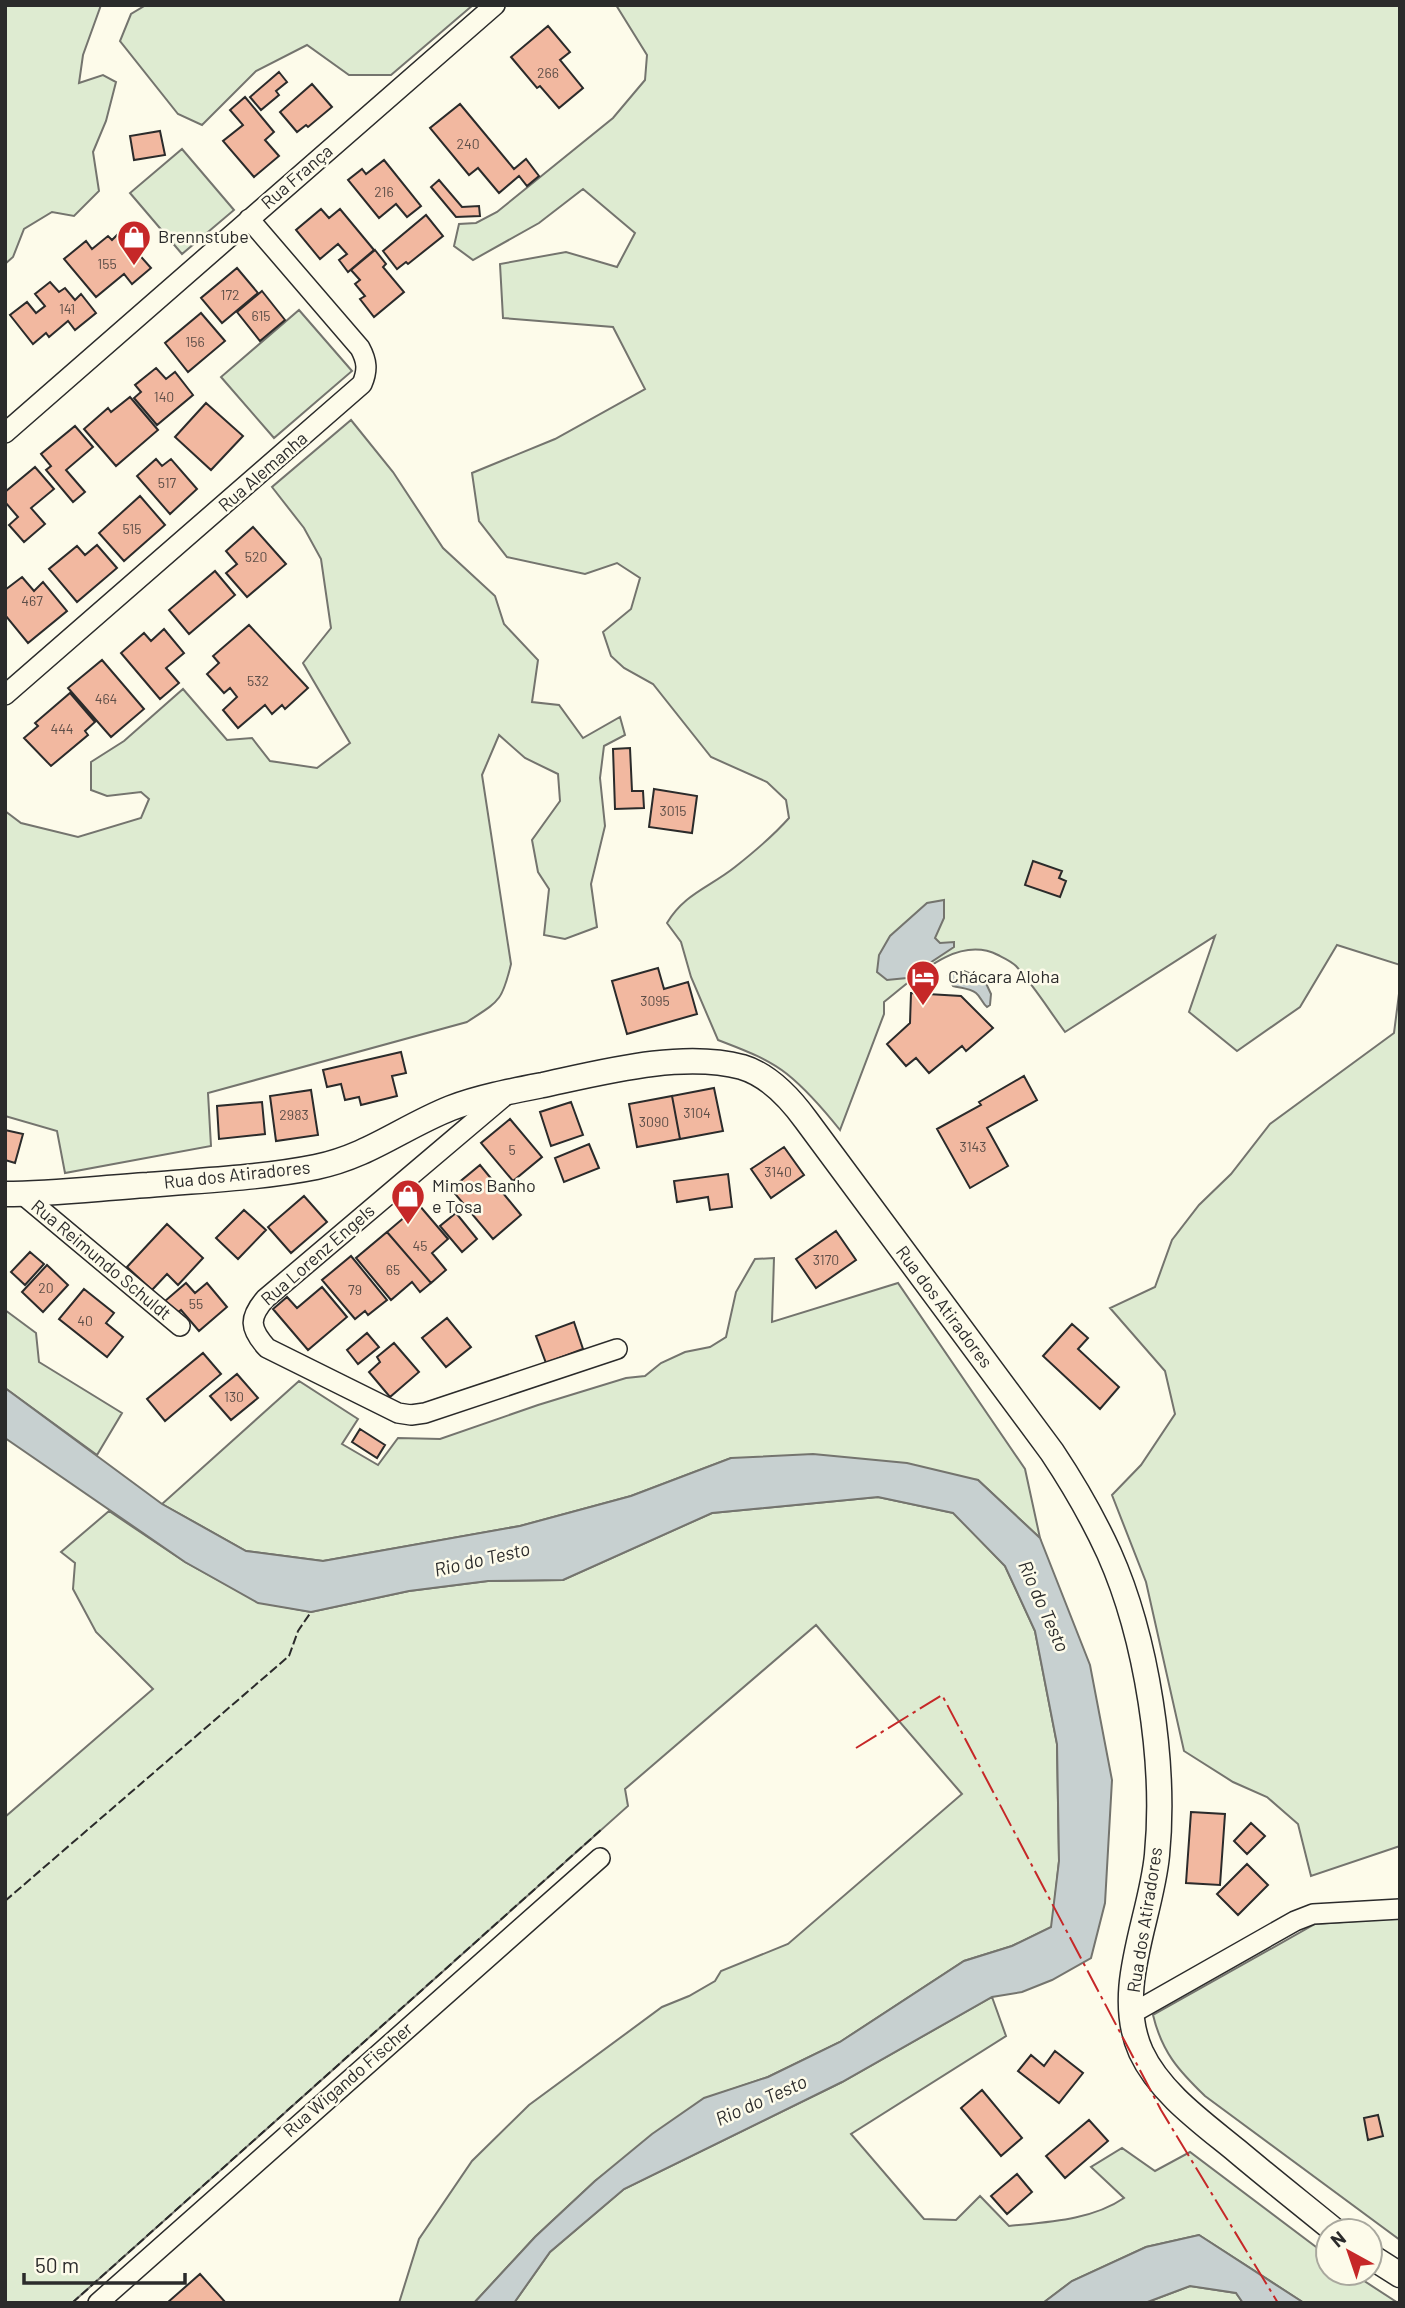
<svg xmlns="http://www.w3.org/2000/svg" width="1405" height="2308" font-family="Barlow,sans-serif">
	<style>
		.green { fill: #deebd1; stroke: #74746e; stroke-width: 2 }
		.water { fill: #c7d0d0; stroke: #74746e; stroke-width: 2 }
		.building { fill: #f2b8a0; stroke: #2b2b2b; stroke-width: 2 }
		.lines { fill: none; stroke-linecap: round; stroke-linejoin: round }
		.minor-casing { stroke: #2b2b2b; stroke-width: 22 }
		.tertiary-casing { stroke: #2b2b2b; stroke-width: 27 }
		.minor { stroke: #fdfbea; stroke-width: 19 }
		.tertiary { stroke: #fdfbea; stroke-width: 24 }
		.fence { stroke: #2b2b2b; stroke-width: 2; stroke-dasharray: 9 3.5; stroke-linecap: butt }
		.power { stroke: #c62828; stroke-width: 2; stroke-dasharray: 24 5 3.5 5; stroke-linecap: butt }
		.labels { text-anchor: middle; stroke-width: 5; stroke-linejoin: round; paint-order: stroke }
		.number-label { font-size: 14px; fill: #5d4e48 }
		.street-label { font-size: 18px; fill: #2b2b2b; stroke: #fdfbea }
		.poi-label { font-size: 18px; fill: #2b2b2b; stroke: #fdfbea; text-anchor: start }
		.water-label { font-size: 19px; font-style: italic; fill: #2b2b2b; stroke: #fdfbea }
	</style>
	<rect width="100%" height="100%" fill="#fdfbea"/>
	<path class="green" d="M5 5H101L83 55 79 83 103 75 116 82 106 121 93 152 99 191 74 216 52 212 24 229 13 257 5 264Z
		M146 5H473L391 75H349L307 45 256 71 202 125 178 114 120 41 131 14Z
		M616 5H1400V965L1337 945 1300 1007 1237 1051 1189 1012 1215 936 1065 1032C1049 1010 1034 986 1016 966 1011 961 1004 958 998 955 956 934 914 979 884 1002V1014L840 1130C824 1110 807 1090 787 1074 767 1058 741 1049 718 1040L691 977 681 942 667 923C684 894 710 887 735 867 754 852 773 836 789 818L786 800 767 782 711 757 653 684 624 668 611 656 603 632 631 609 640 578 617 563 585 574 507 557 479 521 472 473 555 439 645 389 613 327 503 318 500 264 566 252 617 267 635 233 583 189 539 223 473 260 454 246 459 224 476 223 497 212 613 118 645 80 647 55Z
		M182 149 234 210 182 254 130 193Z
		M299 310 352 371 274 438 221 377Z
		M351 420 393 472 443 548 495 596 504 624 538 660 532 702 559 705 583 738 620 717 625 735 604 746 600 778 605 826 591 884 597 927 565 939 544 935 549 889 538 872 532 840 560 801 558 774 525 758 499 735 482 775 511 964C502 1002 499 1001 467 1022L208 1093 211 1146 65 1173 57 1131 5 1116V811L21 823 78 837 141 818 149 799 141 792 107 796 91 790V762L124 741 183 689 227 740 252 738 270 761 317 768 350 743 303 663 331 628 321 559 304 528 272 487Z
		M1400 986V1846L1311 1876 1298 1824 1267 1797 1233 1782 1184 1751 1146 1582 1112 1495 1141 1465 1175 1414 1165 1371 1110 1308 1155 1287 1172 1240 1199 1205 1231 1174 1270 1124 1394 1033Z
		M774 1258 772 1322 898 1283 1025 1469 1040 1538 978 1480 731 1458 631 1496 520 1526 323 1561 246 1551 162 1504 299 1381 358 1419 342 1444 378 1465 398 1438 440 1439 538 1405 626 1378 645 1376 661 1363 685 1352 710 1347 726 1337 736 1292 755 1259Z
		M5 1310 36 1333 39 1362 122 1413 97 1455 5 1388Z
		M878 1497 954 1513 1005 1566 1035 1631 1057 1744 1059 1861 1052 1927 1012 1946 964 1961 840 2042 768 2077 704 2099 595 2181 535 2237 474 2303H399L419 2239 472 2161 529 2105 662 2007 689 1996 715 1981 721 1971 788 1944 962 1794 816 1625 625 1789 628 1806 72 2303H5V1817L153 1689 96 1632 73 1589 75 1563 61 1552 109 1511 185 1562 258 1602 311 1612 409 1591 488 1581 563 1580 712 1513Z
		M1400 1918V2240L1205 2096C1178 2070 1162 2052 1153 2015L1315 1924Z
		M992 1997 1006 2036 851 2134 924 2219 956 2220 980 2196 1009 2226C1048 2222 1092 2220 1124 2198L1091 2167 1122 2148 1155 2171 1190 2152 1328 2256V2273H1352L1398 2303H1304L1199 2235 1146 2247 1072 2281 1043 2303H514L550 2252 624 2189 842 2082Z
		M1190 2286 1236 2293 1243 2303H1145Z"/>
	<path class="water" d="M944 900V918L935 938 940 943 954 942V947L907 978 887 980 877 972 879 955 890 936 927 903Z
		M954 971H964L984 979 991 994 990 1005 987 1007C982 1003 981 997 976 993 970 988 960 988 953 986L948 976Z
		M5 1388 162 1504 246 1551 323 1561 520 1526 631 1496 731 1458 813 1454 907 1463 978 1480 1040 1538 1090 1665 1112 1780 1105 1903 1091 1958 1052 1980 1022 1992 992 1997 842 2082 624 2189 550 2252 514 2303H474L535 2237 595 2181 652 2134 704 2098 768 2077 840 2042 964 1961 1012 1946 1051 1927 1059 1861 1057 1744 1035 1631 1005 1566 953 1513 878 1497 712 1513 563 1580 488 1581 409 1591 311 1612 258 1603 185 1562 5 1438Z
		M1199 2235 1304 2303H1243L1236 2293 1190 2286 1145 2303H1043L1072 2281 1146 2247Z"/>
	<path class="building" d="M548 26 570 52 560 60 583 88 559 108 540 86 537 88 511 57Z
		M279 72 287 82 276 91 279 95 261 110 250 97Z
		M312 84 332 107 308 127 306 125 297 132 280 112Z
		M245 97 274 132 265 140 279 156 254 177 223 141 243 125 230 110Z
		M460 104 514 169 526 159 539 176 527 186 519 176 499 193 478 168 469 175 430 128Z
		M160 131 165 155 134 160 130 136Z
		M384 160 421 206 407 217 396 204 379 218 348 180 362 169 366 174Z
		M439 180 462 207 479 206 480 216 456 217 431 187Z
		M321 209 329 218 340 209 374 250 348 272 339 260 347 254 338 244 320 259 296 230Z
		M426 215 443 236 408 264 406 262 397 269 383 251Z
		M117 235 132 253 135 250 151 268 132 284 124 274 96 297 64 259 86 241 92 249 108 236 112 240Z
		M375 250 386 264 383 267 404 292 374 317 360 299 365 296 355 284 360 280 351 270Z
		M237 268 258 293 222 323 201 298Z
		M50 282 59 292 65 288 75 300 81 294 96 313 75 330 68 321 49 337 46 333 33 344 10 315 27 302 36 313 45 306 35 294Z
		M262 291 285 320 260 341 237 312Z
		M201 313 225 341 188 372 165 343Z
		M156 368 166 379 175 372 193 395 157 425 134 398 141 392 135 385Z
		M130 397 158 430 116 466 84 429 108 408 111 412Z
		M206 403 243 436 211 470 175 437Z
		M75 426 93 447 66 470 85 492 73 502 46 470 51 466 41 454Z
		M156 459 162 466 171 459 197 489 170 514 137 476Z
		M35 467 54 489 31 508 45 524 24 542 9 525 18 517 5 502V492Z
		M140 496 165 525 124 561 99 533Z
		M253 527 286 564 247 597 226 573 237 564 226 551Z
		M97 545 117 568 77 602 49 569 77 546 85 555Z
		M215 571 235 595 189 634 169 610Z
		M22 577 34 591 43 582 67 611 28 643 5 615V590Z
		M249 625 308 688 285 709 282 705 272 714 265 705 238 728 223 710 237 697 230 688 224 693 207 674 219 663 213 656Z
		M164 629 184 653 166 668 179 683 160 699 121 653 144 633 151 641Z
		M102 660 144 709 111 737 68 688Z
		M70 693 95 722 85 731 88 735 51 766 24 738 38 726 35 723Z
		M630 748 632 791H643L644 808 615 809 613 749Z
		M654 789 697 796 692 833 649 827Z
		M1033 861 1062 871 1059 878 1066 881 1060 897 1025 885Z
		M658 968 664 989 688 982 697 1014 627 1034 612 981Z
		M911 993 961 996 993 1028 966 1051 962 1046 929 1073 916 1058 906 1066 887 1044 910 1023Z
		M401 1052 406 1073 392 1076 397 1096 361 1105 359 1097 345 1100 341 1084 327 1087 323 1070Z
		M1024 1076 1037 1100 987 1128 1008 1166 970 1188 937 1129 981 1105 979 1102Z
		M714 1088 723 1131 680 1139 672 1096Z
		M311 1090 318 1135 276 1141 270 1096Z
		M672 1096 680 1139 637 1147 629 1104Z
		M262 1102 265 1134 219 1139 217 1106Z
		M571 1102 583 1135 551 1146 540 1112Z
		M510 1119 542 1157 513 1181 481 1143Z
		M5 1130 23 1134 15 1163 5 1160Z
		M589 1144 599 1168 564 1182 555 1158Z
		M784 1147 804 1175 771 1198 751 1169Z
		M480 1165 521 1215 493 1239 451 1189Z
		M728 1174 732 1207 710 1210 708 1197 677 1202 674 1181Z
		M304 1196 327 1222 291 1253 268 1227Z
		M419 1205 448 1239 432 1253 446 1270 431 1283 387 1232Z
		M244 1210 266 1230 238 1259 216 1238Z
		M456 1213 477 1239 462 1252 440 1226Z
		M167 1224 203 1258 178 1285 167 1274 152 1290 127 1267Z
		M836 1231 856 1260 816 1288 796 1259Z
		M387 1232 431 1283 420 1292 412 1282 391 1300 356 1258Z
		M30 1252 44 1264 25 1285 11 1272Z
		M351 1256 387 1300 368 1315 365 1311 355 1319 322 1280Z
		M47 1265 68 1285 43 1312 22 1292Z
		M186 1283 195 1293 207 1283 227 1307 199 1331 181 1310 176 1314 165 1301Z
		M322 1287 347 1317 308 1350 273 1309 287 1297 297 1308Z
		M84 1289 114 1313 106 1323 123 1337 107 1357 59 1319Z
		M447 1318 471 1347 446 1367 422 1338Z
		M574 1322 583 1349 546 1363 536 1336Z
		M1072 1324 1088 1338 1078 1349 1119 1387 1100 1409 1043 1356Z
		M367 1333 379 1347 358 1364 347 1350Z
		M394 1343 419 1372 390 1397 369 1372 380 1362 377 1357Z
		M203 1353 221 1374 165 1421 147 1399Z
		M237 1374 258 1398 231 1420 210 1396Z
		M360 1429 385 1445 377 1458 352 1442Z
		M1191 1812 1225 1814 1220 1885 1186 1883Z
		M1251 1823 1265 1836 1247 1854 1234 1841Z
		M1247 1864 1268 1885 1238 1915 1217 1894Z
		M1055 2051 1083 2073 1059 2103 1018 2071 1031 2055 1044 2066Z
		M982 2090 1022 2138 1001 2156 961 2108Z
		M1378 2115 1383 2136 1368 2140 1364 2118Z
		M1089 2120 1108 2141 1065 2178 1046 2156Z
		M1017 2174 1032 2192 1007 2214 991 2196Z
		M200 2274 226 2303H167Z"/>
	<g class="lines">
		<g class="minor-casing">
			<path id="minor" d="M5 433 495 5
				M5 695 362 384C368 370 367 361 360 348L249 219
				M507 1094 265 1299C249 1318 249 1328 267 1348L398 1413 411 1415 425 1413 617 1349
				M22 1194 180 1326
				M1131 2014 1295 1921 1313 1914 1400 1909
				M98 2303 600 1858"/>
		</g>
		<g class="tertiary-casing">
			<path id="tertiary" d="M5 1194C53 1194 100 1188 148 1185 204 1180 261 1178 316 1167 369 1156 403 1127 451 1108 480 1097 512 1091 543 1085 603 1072 682 1051 742 1067 769 1075 790 1098 806 1120L1052 1452C1074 1485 1093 1518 1109 1553 1147 1638 1166 1763 1157 1855 1151 1919 1113 1990 1141 2052 1160 2093 1203 2123 1237 2151 1269 2178 1302 2204 1335 2231
				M1370 2256 1400 2275"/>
		</g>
		<use href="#minor" class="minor"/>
		<use href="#tertiary" class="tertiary"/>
		<path class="fence" d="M5 1901 289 1656 298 1631 311 1612
			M72 2303 602 1829"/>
		<path class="power" d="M856 1748 942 1695 1161 2110 1278 2303"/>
	</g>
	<defs>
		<g id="shop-pin" transform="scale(1.75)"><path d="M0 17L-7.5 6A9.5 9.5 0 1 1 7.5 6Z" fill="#c62828" stroke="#fdfbea"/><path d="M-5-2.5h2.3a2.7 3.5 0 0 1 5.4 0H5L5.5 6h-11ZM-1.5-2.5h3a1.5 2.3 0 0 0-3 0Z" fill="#fff"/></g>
		<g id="hotel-pin" transform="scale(1.75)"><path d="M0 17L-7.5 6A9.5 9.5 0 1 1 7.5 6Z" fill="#c62828" stroke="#fdfbea"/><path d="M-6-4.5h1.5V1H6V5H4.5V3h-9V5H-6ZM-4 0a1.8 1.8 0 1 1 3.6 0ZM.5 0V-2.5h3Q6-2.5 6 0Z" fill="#fff"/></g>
	</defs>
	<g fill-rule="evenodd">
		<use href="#shop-pin" x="134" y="237"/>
		<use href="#hotel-pin" x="923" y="977"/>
		<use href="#shop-pin" x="408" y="1196"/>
	</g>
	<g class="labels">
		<g class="number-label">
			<text x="548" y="78">266</text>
			<text x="468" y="149">240</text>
			<text x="384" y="197">216</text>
			<text x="107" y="269">155</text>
			<text x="230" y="300">172</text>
			<text x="67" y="314">141</text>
			<text x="261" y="321">615</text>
			<text x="195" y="347">156</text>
			<text x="164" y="402">140</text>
			<text x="167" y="488">517</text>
			<text x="132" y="534">515</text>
			<text x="256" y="562">520</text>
			<text x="32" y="606">467</text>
			<text x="258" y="686">532</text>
			<text x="106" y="704">464</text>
			<text x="62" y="734">444</text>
			<text x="673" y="816">3015</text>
			<text x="655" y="1006">3095</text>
			<text x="697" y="1118">3104</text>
			<text x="294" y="1120">2983</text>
			<text x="654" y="1127">3090</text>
			<text x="973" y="1152">3143</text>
			<text x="512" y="1155">5</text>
			<text x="778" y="1177">3140</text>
			<text x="420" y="1251">45</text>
			<text x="826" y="1265">3170</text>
			<text x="393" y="1275">65</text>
			<text x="46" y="1293">20</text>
			<text x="355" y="1295">79</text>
			<text x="196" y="1309">55</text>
			<text x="85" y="1326">40</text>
			<text x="234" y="1402">130</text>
		</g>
		<g class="street-label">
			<text transform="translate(297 177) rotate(-41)" y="6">Rua França</text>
			<text transform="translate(263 472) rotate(-41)" y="6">Rua Alemanha</text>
			<text transform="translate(237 1175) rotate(-6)" y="6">Rua dos Atiradores</text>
			<text transform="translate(318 1255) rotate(-41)" y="6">Rua Lorenz Engels</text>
			<text transform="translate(101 1260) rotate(40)" y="6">Rua Reimundo Schuldt</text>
			<text transform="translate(944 1307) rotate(53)" y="6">Rua dos Atiradores</text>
			<text transform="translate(1145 1920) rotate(-81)" y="6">Rua dos Atiradores</text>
			<text transform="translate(348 2080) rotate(-41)" y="6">Rua Wigando Fischer</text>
		</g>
		<g class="poi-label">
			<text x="158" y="243">Brennstube</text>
			<text x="948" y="983">Chácara Aloha</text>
			<text x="432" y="1192">Mimos Banho<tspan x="432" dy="21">e Tosa</tspan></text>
		</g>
		<g class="water-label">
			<text transform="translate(482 1559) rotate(-13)" y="7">Rio do Testo</text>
			<text transform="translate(1044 1606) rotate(66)" y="7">Rio do Testo</text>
			<text transform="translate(761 2100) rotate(-24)" y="7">Rio do Testo</text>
		</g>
	</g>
	<rect width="1405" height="2308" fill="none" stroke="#2b2b2b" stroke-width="14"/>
	<g transform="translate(1349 2252) rotate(320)"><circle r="33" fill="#fdfbea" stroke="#a9a89e" stroke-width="2"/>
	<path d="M0-5L12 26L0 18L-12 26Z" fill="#c62828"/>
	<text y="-10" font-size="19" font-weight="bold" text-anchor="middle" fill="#2b2b2b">N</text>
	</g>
	<path d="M24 2273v10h161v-10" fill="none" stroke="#2b2b2b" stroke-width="3.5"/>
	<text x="35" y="2273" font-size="21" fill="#2b2b2b" stroke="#fdfbea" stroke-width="5" paint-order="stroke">50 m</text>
</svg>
